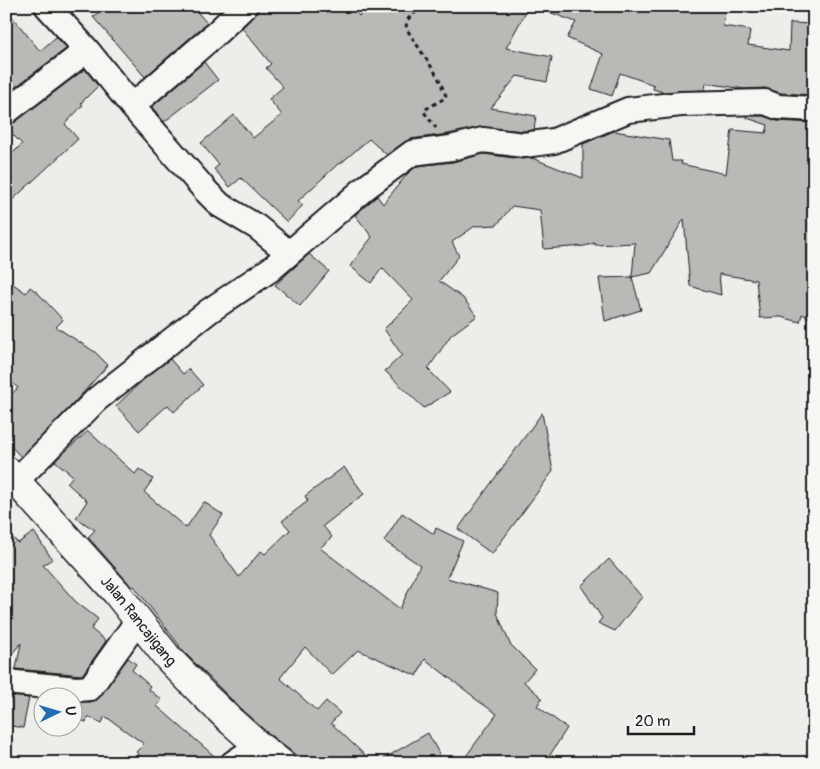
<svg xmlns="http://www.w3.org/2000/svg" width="820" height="769" font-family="Pangolin,sans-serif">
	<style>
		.building { fill: #b9b9b6; stroke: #1c1c1c }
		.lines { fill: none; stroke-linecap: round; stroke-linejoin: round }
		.minor-casing { stroke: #1c1c1c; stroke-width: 28 }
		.major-casing { stroke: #1c1c1c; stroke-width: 31 }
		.path { stroke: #1c1c1c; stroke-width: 3; stroke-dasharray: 4 4; stroke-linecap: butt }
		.minor { stroke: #f6f6f2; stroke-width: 24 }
		.major { stroke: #f6f6f2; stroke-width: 28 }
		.labels { text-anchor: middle; stroke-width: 4; stroke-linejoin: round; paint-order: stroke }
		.street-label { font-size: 15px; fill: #1c1c1c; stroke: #f6f6f2 }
	</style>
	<rect width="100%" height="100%" fill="#edede9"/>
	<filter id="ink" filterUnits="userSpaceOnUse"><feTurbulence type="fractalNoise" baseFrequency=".02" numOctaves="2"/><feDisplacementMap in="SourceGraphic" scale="10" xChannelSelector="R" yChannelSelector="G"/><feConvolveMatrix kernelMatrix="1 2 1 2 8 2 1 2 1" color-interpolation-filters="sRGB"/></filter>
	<g filter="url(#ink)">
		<path class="building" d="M106 6H192L207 23 145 77 93 17Z
			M263 6H350L359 16 366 6H529L506 48 552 57 547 82 517 76 491 108 536 116 534 130 524 131 480 127 448 134 410 139 387 155 369 139 340 164 339 163 298 201 303 205 287 222 241 178 230 187 214 169 219 165 201 143 234 115 253 138 282 115 269 99 283 87 266 68 271 64 242 28Z
			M539 6H726L723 26 750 30 748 45 789 51 790 23 814 24V95L781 93 765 88 744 89 706 83 705 90 663 92 653 89 654 85 620 73 612 96 591 89 603 54 567 38 576 22 538 8Z
			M6 9 40 51 56 37 67 48 6 94Z
			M204 62 218 80 164 122 152 107Z
			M85 69 98 86 81 103 83 105 65 124 78 139 6 206V160L22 144 6 128V126L14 123Z
			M747 116H763L777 121 814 123V320L802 314 800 322 781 317 760 318 756 280 719 274 721 295 690 286 684 219 651 273 632 277 635 243 595 245V243L585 246 544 249 540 210 512 206 497 225 475 226 452 242 459 256 439 281 463 298 477 316 451 335 428 369 450 392 424 408 385 371 402 355 384 329 413 300 382 268 371 283 350 266 372 237 355 215 377 196 383 204 408 173 417 166 453 162 484 154 522 159 532 158 583 178V144L614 131 669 140 672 161H682L681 164 726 174 732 130 766 133 768 125 747 118Z
			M309 254 329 271 300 306 275 285Z
			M632 277 641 310 605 321 599 278Z
			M6 279 26 293 30 287 38 293 63 320 56 327 95 352 108 365 71 406 21 457 6 441V399L18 388 6 377Z
			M170 359 183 374 189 369 203 385 174 412 168 405 139 431 116 406 145 378Z
			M542 413 553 471 492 554 458 529Z
			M88 431 135 474 139 469 153 479 144 492 186 528 204 502 223 515 209 535 239 577 261 551 265 554 290 530 282 521 308 501 305 496 344 467 364 494 323 526 332 537 320 548 400 609 420 565 384 541 402 513 434 534 436 528 463 541 447 578 498 593 497 613 510 644 535 669 524 682 542 698 537 706 567 728 545 763H461L497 714 474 698V697L425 659 417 676 358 650 332 675 305 647 280 678 317 711 326 701 340 713 331 723 373 763H306L269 734 243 711 180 648 179 645 134 586 132 587 88 537 95 530 76 518 87 501 67 483 73 476 55 461Z
			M6 531 18 543 34 532 52 559 43 565 76 602 98 619 91 629 106 641 82 675 16 669 21 643 6 661Z
			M609 559 642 597 615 631 598 623 602 618 581 586Z
			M128 658 136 664 132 670 150 686 148 689 162 700 157 706 220 761 219 763H147L136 752 144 744 105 716 102 723 88 717 86 722 72 717V702H91L97 700Z
			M11 696 29 698 23 728 6 725Z
			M428 733 444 763H376Z"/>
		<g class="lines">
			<g class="minor-casing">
				<path id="minor" d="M47 6 87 50 132 106 206 191 220 205 257 227 289 253
					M132 106 211 38 245 6
					M6 112 87 50
					M17 480 97 399 209 311 271 269 365 188 412 153 451 148 483 140 524 145 554 141 628 110 681 104 765 102 778 107 814 109
					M6 682 77 689 90 688 138 620
					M233 763 259 746"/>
			</g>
			<g class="major-casing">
				<g id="major">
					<path id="s1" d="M6 470 116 592 168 658 203 694 232 722 259 746 281 763"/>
				</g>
			</g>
			<path class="path" d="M422 6 407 20 406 28 438 77 446 96 445 98 426 109 424 112 436 128"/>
			<use href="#minor" class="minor"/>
			<use href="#major" class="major"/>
		</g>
	</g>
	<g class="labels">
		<g class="street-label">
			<text dy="5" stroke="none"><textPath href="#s1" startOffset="201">Jalan Rancajigang</textPath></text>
		</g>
	</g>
	<rect width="820" height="769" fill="none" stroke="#f6f6f2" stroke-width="25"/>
	<rect x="12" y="12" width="795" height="744" fill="none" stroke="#1c1c1c" stroke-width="2" filter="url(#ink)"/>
	<g transform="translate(58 712) rotate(85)"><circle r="24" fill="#f6f6f2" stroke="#9f9f9c"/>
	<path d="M0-4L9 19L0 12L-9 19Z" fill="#1f6fb2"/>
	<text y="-8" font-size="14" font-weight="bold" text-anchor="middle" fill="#1c1c1c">U</text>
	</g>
	<path d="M628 726v8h66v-8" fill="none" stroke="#1c1c1c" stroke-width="2.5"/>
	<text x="635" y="726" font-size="15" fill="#1c1c1c" stroke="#f6f6f2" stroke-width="4" paint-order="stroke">20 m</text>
</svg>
